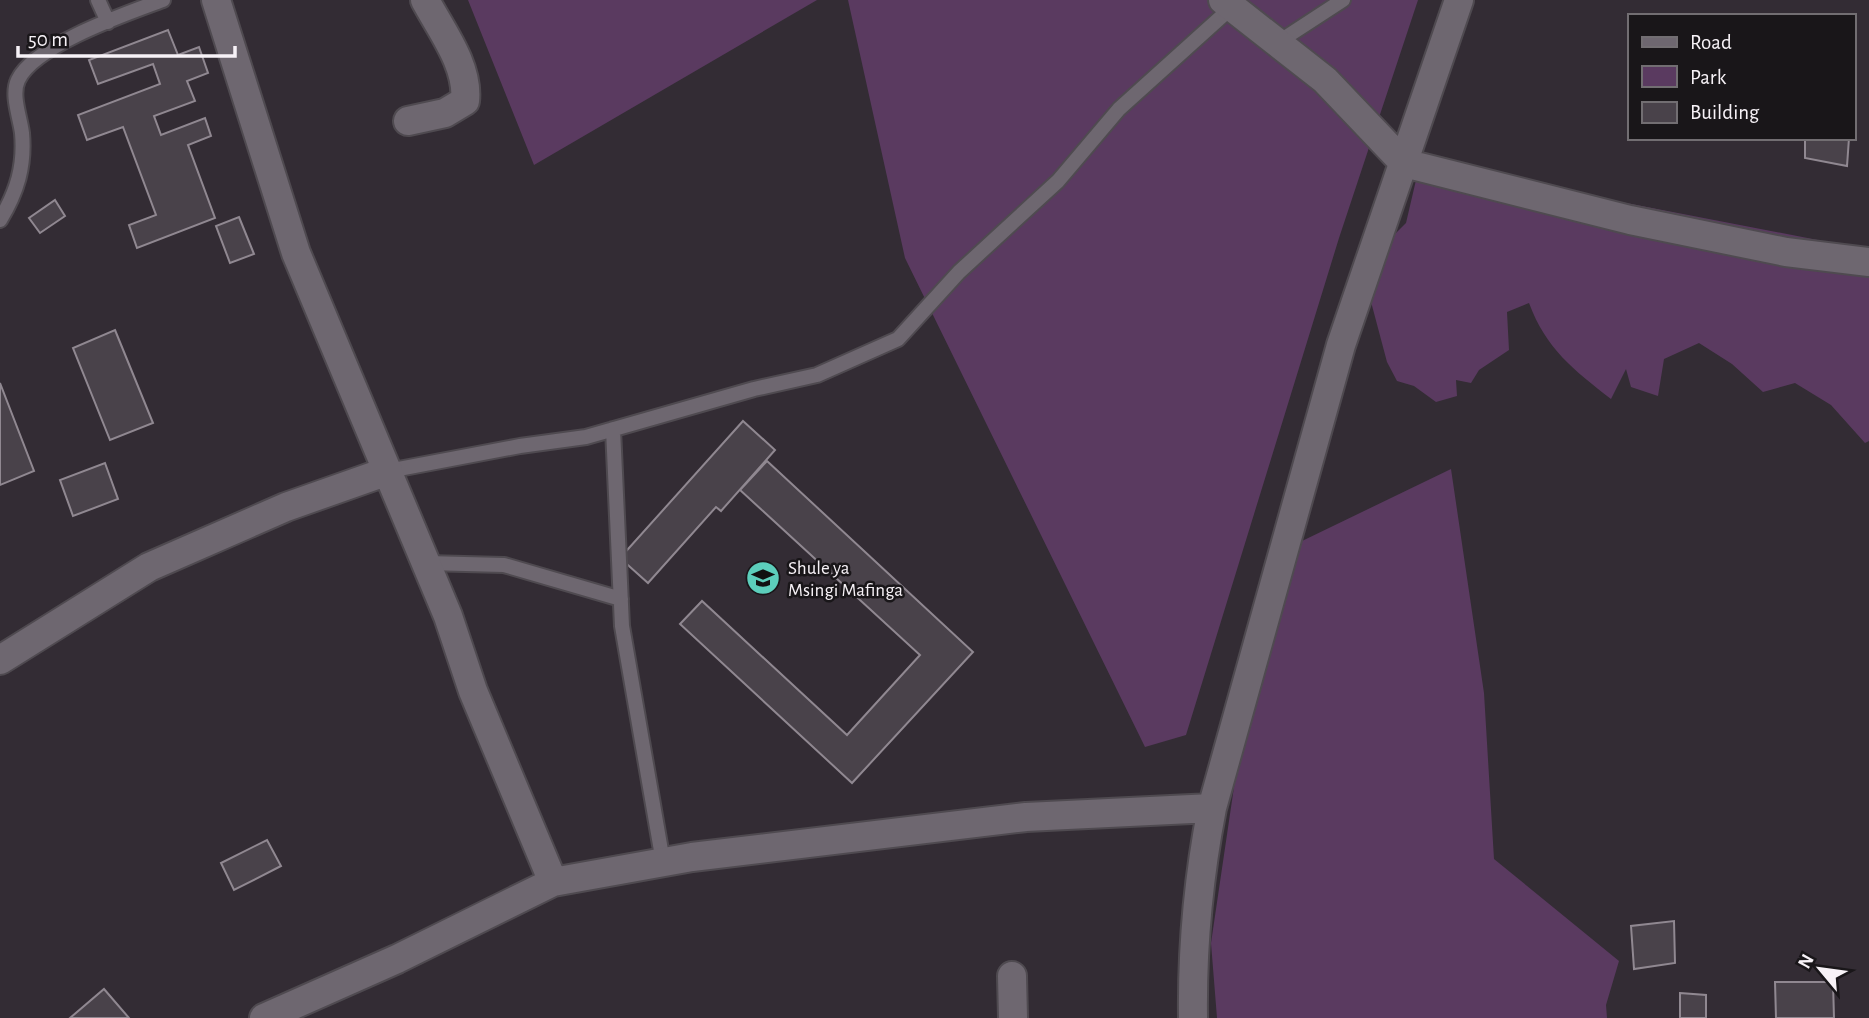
<svg xmlns="http://www.w3.org/2000/svg" width="1869" height="1018" font-family="'Alegreya Sans',sans-serif">
	<style>
		.green { fill: #5a3a60 }
		.building { fill: #49424a; stroke: #908891; stroke-width: 2 }
		.lines { fill: none; stroke-linecap: round; stroke-linejoin: round }
		.lane-casing { stroke: #4f4a50; stroke-width: 18 }
		.street-casing { stroke: #4f4a50; stroke-width: 32 }
		.lane { stroke: #6e6770; stroke-width: 14 }
		.street { stroke: #6e6770; stroke-width: 28 }
		.labels { text-anchor: middle; stroke-width: 5; stroke-linejoin: round; paint-order: stroke }
		.poi-label { font-size: 19px; fill: #f7f2f7; stroke: #191619; text-anchor: start }
	</style>
	<rect width="100%" height="100%" fill="#332c34"/>
	<path class="green" d="M468 0H817L534 165Z
		M848 0H1418L1339 238 1186 735 1145 747 905 258Z
		M1420 163 1869 250V441L1865 443 1831 405 1795 383 1763 392 1732 364 1699 343 1664 359 1658 396 1631 387 1626 369 1611 399C1574 370 1546 349 1529 303L1507 312 1509 350 1479 370 1471 383 1456 380 1457 396 1436 402 1414 386 1397 381 1387 362 1370 298 1388 241 1406 223Z
		M1451 469 1484 693 1494 859 1619 961 1606 1005 1607 1018H1217L1211 943 1243 726 1302 541Z"/>
	<path class="building" d="M168 30 178 55 199 47 208 73 187 81 195 101 154 116 161 135 205 118 211 136 188 145 215 218 137 248 129 225 156 215 123 127 87 140 78 115 160 84 153 64 98 84 89 60Z
		M1805 138H1849L1847 166 1805 158Z
		M55 200 65 216 40 233 29 218Z
		M239 217 254 254 230 263 216 226Z
		M115 330 153 423 110 440 73 348Z
		M0 383 34 471 0 485Z
		M743 421 775 450 721 511 716 507 648 583 620 558Z
		M767 461 973 652 852 783 680 624 702 601 847 735 920 655 740 490Z
		M105 463 118 499 73 516 60 480Z
		M267 840 281 866 234 890 221 863Z
		M1674 921 1675 963 1634 969 1631 926Z
		M1775 982H1833L1834 1018H1776Z
		M104 989 129 1018H70Z
		M1680 993 1706 995V1018H1680Z"/>
	<g class="lines">
		<g class="lane-casing">
			<path id="lane" d="M98 0 108 22
				M1277 43 1343 0
				M0 220C17 192 25 166 22 133 20 117 11 95 18 80 34 45 128 13 163 0
				M613 429 622 626 663 862
				M388 471 520 446 586 437 754 389 817 375 898 339 959 272 1058 181 1119 109 1231 8
				M426 563 504 565 621 599"/>
		</g>
		<g class="street-casing">
			<path id="street" d="M216 0 296 253 448 616 473 691 553 882
				M1223 0 1325 80 1404 163 1630 220 1786 252 1869 262
				M408 121 445 113 465 101C469 66 441 30 425 0
				M0 660 149 567 286 507 388 471
				M1012 976 1013 1018
				M264 1018 397 959 553 882 692 857 1026 817 1212 808
				M1193 1018C1192 945 1198 880 1212 808L1341 345 1459 0"/>
		</g>
		<use href="#lane" class="lane"/>
		<use href="#street" class="street"/>
	</g>
	<defs>
		<g id="school-disc" transform="scale(1.75)"><circle r="9.5" fill="#5ccebb" stroke="#191619"/><path d="M0-5L7-2L0 1L-7-2ZM-4 1L0 2.5L4 1V4Q0 6-4 4Z" fill="#111"/></g>
	</defs>
	<g fill-rule="evenodd">
		<use href="#school-disc" x="763" y="578"/>
	</g>
	<g class="labels">
		<g class="poi-label">
			<text x="788" y="574">Shule ya<tspan x="788" dy="22">Msingi Mafinga</tspan></text>
		</g>
	</g>
	<rect x="1628" y="14" width="228" height="126" fill="#191619" stroke="#726e72" stroke-width="2"/>
	<rect x="1642" y="37" width="35" height="10" fill="#6e6770" stroke="#726e72" stroke-width="2"/>
	<text x="1690" y="49" font-size="21" fill="#f7f2f7">Road</text>
	<rect x="1642" y="66" width="35" height="21" fill="#5a3a60" stroke="#726e72" stroke-width="2"/>
	<text x="1690" y="84" font-size="21" fill="#f7f2f7">Park</text>
	<rect x="1642" y="102" width="35" height="21" fill="#49424a" stroke="#726e72" stroke-width="2"/>
	<text x="1690" y="119" font-size="21" fill="#f7f2f7">Building</text>
	<g transform="translate(1820 969) rotate(299)" stroke="#191619" stroke-width="5" paint-order="stroke">
	<path d="M0-5L12 26L0 18L-12 26Z" fill="#f7f2f7"/>
	<text y="-10" font-size="19" font-weight="bold" text-anchor="middle" fill="#f7f2f7">N</text>
	</g>
	<path d="M18 46v10h217v-10" fill="none" stroke="#f7f2f7" stroke-width="3.5"/>
	<text x="28" y="46" font-size="21" fill="#f7f2f7" stroke="#191619" stroke-width="5" paint-order="stroke">50 m</text>
</svg>
